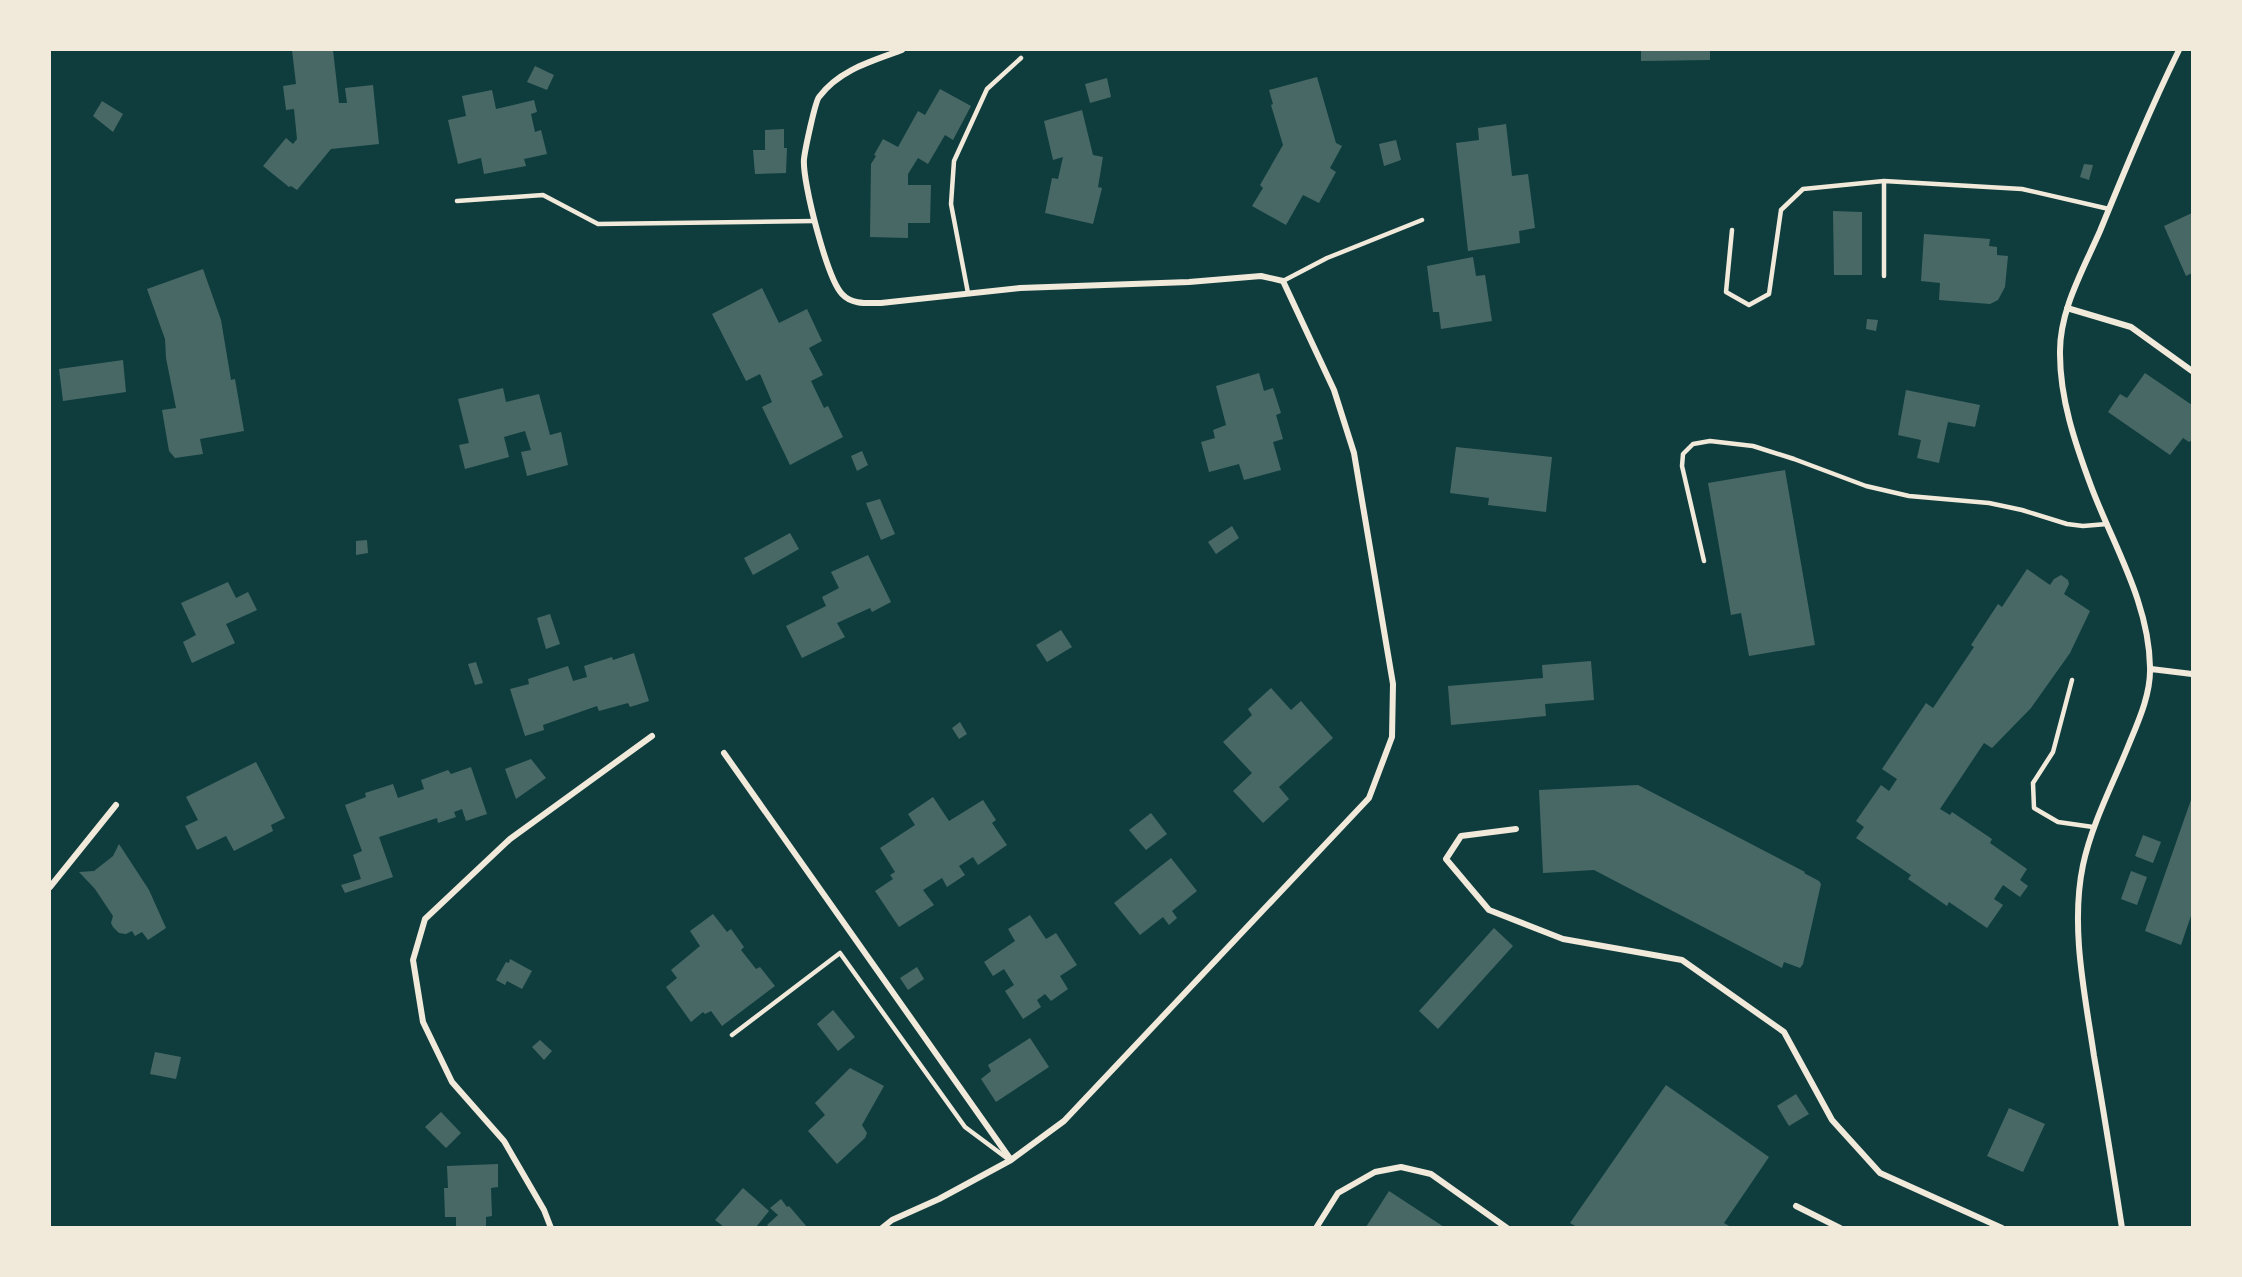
<svg xmlns="http://www.w3.org/2000/svg" width="2242" height="1277" font-family="Mulish,sans-serif">
	<style>
		.building { fill: #486865 }
		.lines { fill: none; stroke-linecap: round; stroke-linejoin: round }
		.service { stroke: #f1e9da; stroke-width: 4.5 }
		.minor { stroke: #f1e9da; stroke-width: 6 }
	</style>
	<rect width="100%" height="100%" fill="#0f3d3e"/>
	<path class="building" d="M292 50H333L339 103H347L345 88 373 85 379 144 331 149 297 190 291 186 289 187 263 166 286 138 293 144 297 139 294 109 286 110 283 86 296 84Z
		M1641 50H1710V60L1641 61Z
		M535 66 554 75 547 90 527 82Z
		M1317 77 1336 143 1342 146 1330 168 1336 172 1319 203 1303 195 1286 225 1252 206 1263 188 1260 185 1283 145 1271 105 1273 104 1269 90Z
		M1107 78 1111 97 1090 103 1085 84Z
		M940 89 971 106 953 140 945 135 928 164 918 158 908 174V185H931L930 223H908V238L870 237 871 164 876 156 874 155 883 139 898 147 918 111 925 115Z
		M492 90 496 109 534 100 537 112 531 114 535 132 541 130 547 154 524 159 526 166 484 174 481 158 458 164 448 120 466 116 462 96Z
		M102 101 123 114 113 132 93 116Z
		M1082 110 1093 155 1103 157 1098 187 1102 188 1093 224 1045 213 1052 178 1058 179 1063 157 1053 160 1044 121Z
		M1506 124 1512 176 1528 174 1535 228 1519 231 1520 243 1468 251 1456 143 1479 140 1478 128Z
		M784 129V148H787L786 173 755 174 753 150H765V130Z
		M1396 140 1401 160 1384 166 1379 144Z
		M2084 164 2093 165 2089 180 2080 177Z
		M1833 211 1862 212V275H1834Z
		M2192 213V273L2186 276 2164 226Z
		M1924 234 1990 239 1989 246 1997 247V255L2008 256 2005 287 1998 300 1990 304 1939 300 1940 283 1921 281Z
		M1473 257 1476 276 1485 275 1492 321 1441 329 1439 312H1433L1427 266Z
		M203 269 221 320 231 380 235 379 244 431 200 439 203 454 175 458 169 451 162 410 176 408 166 358 165 339 147 289Z
		M762 288 779 323 807 309 822 341 809 348 823 375 811 381 824 408 828 406 843 437 790 465 762 407 772 402 760 374 746 381 712 314Z
		M1867 319 1878 320 1876 331 1866 329Z
		M123 360 126 392 63 401 59 369Z
		M1259 373 1264 391 1273 388 1281 413 1276 415 1283 439 1273 442 1281 470 1244 480 1239 464 1209 472 1201 442 1215 438 1213 430 1226 425 1216 386Z
		M2145 373 2192 405V440L2189 442 2183 438 2170 455 2108 412 2120 394 2127 398Z
		M503 388 506 402 539 394 550 435 561 432 568 465 527 476 521 452 531 450 525 431 504 437 509 457 465 469 459 445 469 443 458 399Z
		M1906 390 1980 405 1975 427 1948 422 1939 463 1917 458 1921 440 1898 435Z
		M1456 447 1552 457 1546 512 1488 505 1489 498 1450 493Z
		M862 451 868 465 857 471 851 456Z
		M1785 470 1815 645 1749 656 1741 613 1731 615 1708 483Z
		M880 499 895 534 881 540 866 503Z
		M1232 526 1239 538 1216 554 1208 542Z
		M790 533 799 549 753 575 744 558Z
		M367 540 368 553 356 555V541Z
		M868 555 891 602 872 612 870 608 837 623 845 637 802 658 786 626 826 606 822 597 839 588 831 572Z
		M2027 569 2050 585 2054 579 2061 575 2068 580 2069 584 2064 594 2090 611 2070 653 2031 708 1992 748 1984 743 1940 809 1950 815 1952 812 1992 839 1990 843 2027 869 2020 880 2028 886 2020 897 2003 885 1994 899 2003 905 1987 928 1949 902 1947 906 1908 879 1911 875 1856 838 1864 827 1856 821 1881 785 1889 791 1897 779 1882 769 1926 703 1933 708 1974 647 1971 645 1998 604 2002 607Z
		M228 582 236 598 248 592 257 610 226 624 235 643 192 663 183 642 196 635 181 603Z
		M550 614 560 644 546 649 537 618Z
		M1061 630 1072 647 1047 662 1036 645Z
		M634 653 649 701 630 707 628 703 599 711 597 706 543 725 544 730 525 736 510 689 529 684 528 679 568 666 573 681 587 677 584 666 612 657 613 660Z
		M1591 661 1594 700 1545 704 1546 716 1451 725 1448 686 1543 678 1542 665Z
		M476 662 483 683 475 685 468 664Z
		M1271 688 1291 710 1301 701 1333 738 1279 787 1289 799 1263 823 1233 791 1252 773 1223 742 1252 715 1248 709Z
		M960 722 967 734 959 739 952 728Z
		M531 759 546 778 516 799 505 769Z
		M256 762 285 818 271 825 273 831 234 851 226 836 197 850 185 826 198 820 186 797Z
		M471 767 487 814 466 821 462 809 454 812 456 817 438 823 437 818 379 837 393 877 345 893 341 885 361 879 353 855 362 851 345 805 366 797 365 793 393 784 398 798 424 789 421 780 448 770 451 774Z
		M1638 785 1805 872 1804 873 1819 881 1821 884 1803 964 1800 968 1784 962 1782 968 1594 870 1543 873 1539 790Z
		M933 797 949 821 983 800 996 820 992 823 1007 845 978 865 973 857 959 866 965 875 947 887 942 878 923 890 934 905 899 927 875 891 893 879 890 875 895 872 880 848 915 825 908 814Z
		M2192 797V913L2181 945 2145 931Z
		M1151 813 1167 834 1146 850 1129 830Z
		M2143 835 2161 842 2153 863 2135 856Z
		M119 844 149 890 166 928 148 940 142 932 135 936 132 931 126 934 119 933 113 927 111 923 113 916 95 889 79 872 94 871 113 856Z
		M1171 858 1197 891 1172 911 1177 918 1169 925 1163 917 1140 935 1114 903Z
		M2131 871 2147 877 2137 905 2121 899Z
		M713 914 727 932 731 929 744 947 741 950 756 969 760 967 775 986 722 1026 711 1011 705 1014 703 1012 691 1022 666 987 677 978 671 970 700 946 690 931Z
		M1030 915 1046 939 1056 933 1077 965 1060 976 1068 989 1051 1001 1045 994 1037 1000 1041 1007 1023 1019 1005 991 1014 985 1004 969 993 976 984 962 1015 941 1008 929Z
		M1494 928 1513 946 1438 1029 1419 1011Z
		M510 959 532 971 522 989 507 981 505 985 496 980 506 962 509 963Z
		M917 967 924 979 908 990 900 978Z
		M833 1010 855 1037 838 1051 817 1024Z
		M1030 1038 1049 1067 996 1102 981 1079 991 1071 988 1065Z
		M540 1040 552 1051 544 1060 532 1047Z
		M155 1052 181 1057 176 1079 150 1074Z
		M850 1068 884 1086 862 1125 867 1133 865 1138 837 1164 808 1131 825 1115 815 1103Z
		M1666 1085 1769 1157 1724 1223 1731 1227H1577L1570 1223Z
		M1796 1094 1809 1114 1789 1126 1777 1106Z
		M2009 1108 2045 1124 2023 1172 1987 1156Z
		M441 1112 461 1133 446 1148 425 1127Z
		M498 1164V1187L491 1188 492 1216 486 1217V1227H456V1217H445L444 1188H448L447 1166Z
		M743 1188 769 1211 756 1227H724L715 1220Z
		M1389 1191 1444 1227H1366Z
		M781 1199 787 1207 789 1206 807 1227H769L767 1225 778 1215 770 1208Z"/>
	<g class="lines">
		<path class="service" d="M1884 181V276
			M457 201 543 195 598 224 814 221
			M1732 230 1726 292 1749 305 1769 294 1781 210 1803 189 1884 181 2022 189 2109 209
			M1283 281 1327 258 1422 220
			M968 293 951 204 954 161 987 89 1021 58
			M1704 561 1682 466 1683 454 1693 444 1710 441 1753 446 1794 459 1866 486 1909 496 1989 503 2022 510 2067 524 2083 526 2107 524
			M2072 680 2053 752 2033 783 2034 808 2058 822 2093 827
			M732 1035 840 953 965 1127 1008 1159"/>
		<path class="minor" d="M2067 308 2131 327 2192 371
			M2151 669 2192 674
			M724 753 1011 1160
			M1516 829 1461 836 1446 859 1489 910 1563 939 1682 960 1784 1032 1832 1120 1880 1173 2002 1228
			M50 887 116 805
			M1796 1206 1840 1228
			M551 1228 544 1210 504 1141 452 1082 423 1022 413 960 425 919 510 839 652 736
			M882 1228 892 1220 939 1199 1011 1160 1064 1121 1369 798 1392 737 1393 684 1354 453 1334 390 1283 281 1261 276 1189 282 1020 288 881 303C868 303 852 305 842 294 827 278 802 181 804 159 805 150 815 102 819 97 839 70 872 61 902 50
			M1316 1228 1338 1193 1375 1172 1401 1167 1431 1174 1507 1228
			M2122 1228C2113 1170 2104 1113 2094 1056 2085 995 2070 927 2083 865 2092 823 2113 784 2129 744 2139 720 2151 693 2150 667 2149 602 2113 545 2091 486 2075 443 2060 399 2060 354 2059 311 2083 270 2100 231 2125 170 2150 109 2179 50"/>
	</g>
	<rect width="2242" height="1277" fill="none" stroke="#f1e9da" stroke-width="102"/>
</svg>
